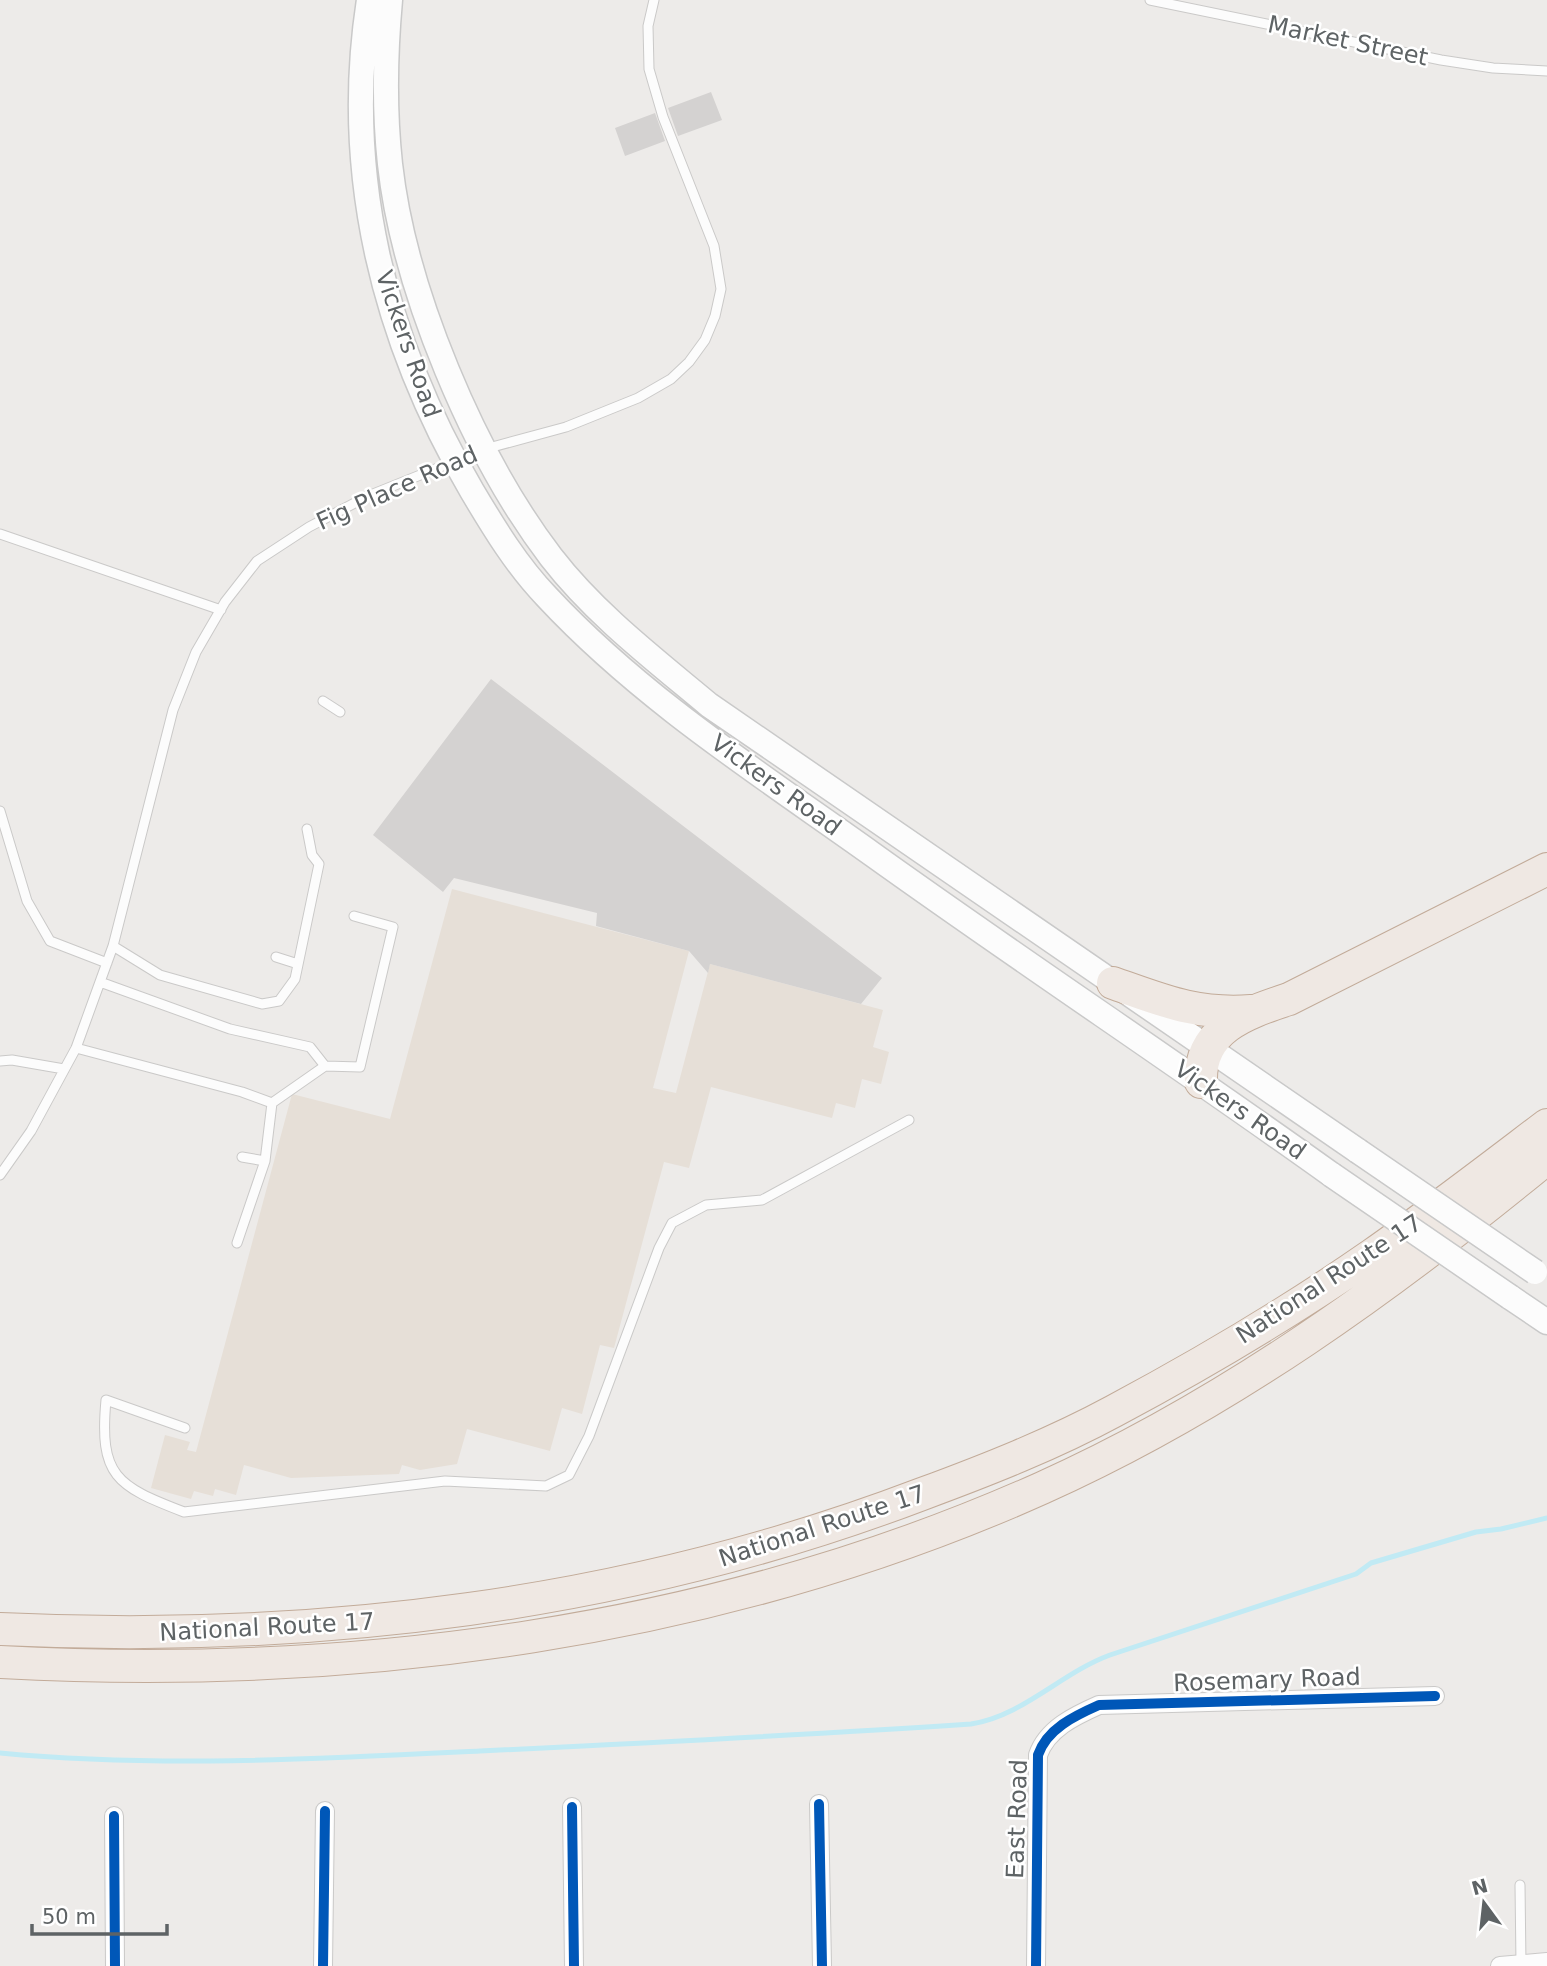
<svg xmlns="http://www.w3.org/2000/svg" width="1547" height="1966" font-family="'DejaVu Sans',sans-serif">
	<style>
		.commercial { fill: #e6dfd7 }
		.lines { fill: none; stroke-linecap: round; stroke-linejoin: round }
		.stream { stroke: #c1eaf4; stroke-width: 5 }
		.building { fill: #d4d2d1 }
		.lane-casing { stroke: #cac9c8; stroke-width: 11 }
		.street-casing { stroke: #cac9c8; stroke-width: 20 }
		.secondary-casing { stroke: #c9c9c9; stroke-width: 27 }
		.highway-casing { stroke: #c2ab99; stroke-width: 34 }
		.lane { stroke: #fcfcfc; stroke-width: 9 }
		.street { stroke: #fcfcfc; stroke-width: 18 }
		.secondary { stroke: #fcfcfc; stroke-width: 24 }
		.highway { stroke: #efe8e3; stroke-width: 32 }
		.secondary-bridge-casing { stroke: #c9c9c9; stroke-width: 27; stroke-linecap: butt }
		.secondary-bridge { stroke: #fcfcfc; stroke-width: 24 }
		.cycleway-casing { stroke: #fff; stroke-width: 15 }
		.cycleway { stroke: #0057b8; stroke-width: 10 }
		.labels { text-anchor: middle; stroke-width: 5; stroke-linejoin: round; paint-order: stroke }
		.street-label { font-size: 24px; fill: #5e6365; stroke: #fff }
	</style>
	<rect width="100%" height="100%" fill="#edebe9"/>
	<path class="commercial" d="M452 889 689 951 653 1088 676 1093 710 964 883 1010 873 1047 889 1052 881 1084 862 1079 855 1108 836 1103 832 1118 711 1087 689 1168 664 1162 614 1348 600 1345 582 1414 562 1408 550 1451 467 1429 457 1464 420 1470 402 1465 399 1474 291 1478 244 1465 236 1495 215 1489 213 1496 194 1491 191 1499 151 1488 165 1435 190 1442 187 1450 196 1452 292 1094 390 1119Z"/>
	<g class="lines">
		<path class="stream" d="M0 1753C159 1768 321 1759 480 1751 644 1743 807 1735 971 1724 1023 1716 1061 1673 1110 1655L1356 1574 1371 1563 1476 1532 1501 1529 1547 1518"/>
	</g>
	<path class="building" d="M711 92 722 120 678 136 668 108Z
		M655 113 665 141 625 156 615 128Z
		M491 679 882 978 861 1004 710 964 708 973 689 951 596 926 597 913 454 878 443 892 373 835Z"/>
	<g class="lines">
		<g class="lane-casing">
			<path id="lane" d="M1150 0 1441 60 1493 68 1547 71
				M0 534 221 610
				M323 701 340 712
				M0 811 27 901 50 941 107 963
				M113 946 160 975 262 1004 279 1001 295 979 319 864 312 855 307 829
				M276 957 298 964
				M100 982 230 1029 310 1047 325 1066
				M76 1048 242 1092 272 1103
				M0 1061 12 1060 64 1069
				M272 1103 325 1066 360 1067 393 927 354 916
				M242 1157 265 1161
				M0 1175 31 1131 76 1048 113 946 173 710 196 652 225 602 257 561 309 527 368 496 485 449 566 427 638 398 671 379 689 362 705 340 715 316 721 289 714 246 663 117 649 69 648 26 654 0
				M237 1243 265 1161 272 1103
				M185 1428 106 1400C99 1476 116 1486 184 1512L445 1481 546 1486 569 1475 589 1436 659 1248 672 1223 706 1205 762 1200 909 1120
				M1520 1885 1521 1964"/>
		</g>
		<g class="street-casing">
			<path id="street" d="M819 1804 822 1966
				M572 1807 574 1966
				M114 1816 115 1966
				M323 1966 325 1811
				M1036 1966 1038 1755C1047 1729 1074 1716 1099 1705L1435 1696
				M1500 1966 1547 1962"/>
		</g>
		<g class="secondary-casing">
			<path id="secondary" d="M369 0C342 174 384 341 472 491 494 528 517 566 547 597 641 698 760 774 872 854 1024 963 1180 1066 1332 1175
				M390 0C385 55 384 109 390 164 404 290 474 456 551 557 595 614 654 659 709 705L1358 1151
				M1510 1297 1547 1322"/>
		</g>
		<g class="highway-casing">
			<path id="highway" d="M1113 983C1164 1001 1196 1015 1251 1011
				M1201 1082C1199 1028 1247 1013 1289 999L1547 869
				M0 1629C313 1644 628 1606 922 1494 987 1470 1053 1444 1114 1411 1202 1364 1290 1312 1372 1255 1432 1213 1489 1169 1547 1125
				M0 1662C353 1681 718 1633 1042 1488 1227 1405 1391 1286 1547 1158"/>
		</g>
		<use href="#lane" class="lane"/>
		<use href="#street" class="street"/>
		<use href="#secondary" class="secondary"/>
		<use href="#highway" class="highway"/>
		<g class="secondary-bridge-casing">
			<path id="secondary-bridge" d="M1358 1151 1535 1272
				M1332 1175 1510 1297"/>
		</g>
		<use href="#secondary-bridge" class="secondary-bridge"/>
		<g class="cycleway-casing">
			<path id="cycleway" d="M819 1804 822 1966
				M572 1807 574 1966
				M114 1816 115 1966
				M323 1966 325 1811
				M1036 1966 1038 1755C1047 1729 1074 1716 1099 1705L1435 1696"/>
		</g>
		<use href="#cycleway" class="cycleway"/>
	</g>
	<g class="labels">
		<g class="street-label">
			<text transform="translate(1348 41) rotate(12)" y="8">Market Street</text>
			<text transform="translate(408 344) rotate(71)" y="8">Vickers Road</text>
			<text transform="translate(397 488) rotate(-24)" y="8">Fig Place Road</text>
			<text transform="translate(776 785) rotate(36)" y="8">Vickers Road</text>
			<text transform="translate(1240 1110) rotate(35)" y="8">Vickers Road</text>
			<text transform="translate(1329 1279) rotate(-33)" y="8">National Route 17</text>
			<text transform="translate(822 1526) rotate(-18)" y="8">National Route 17</text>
			<text transform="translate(267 1627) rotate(-3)" y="8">National Route 17</text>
			<text transform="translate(1267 1680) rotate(-2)" y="8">Rosemary Road</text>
			<text transform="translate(1017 1819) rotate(-88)" y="8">East Road</text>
		</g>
	</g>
	<g transform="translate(1484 1903) rotate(345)" stroke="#ffffff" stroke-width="5" paint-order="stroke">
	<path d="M0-5L12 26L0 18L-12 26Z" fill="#5e6365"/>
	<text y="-10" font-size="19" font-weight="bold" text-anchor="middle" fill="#5e6365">N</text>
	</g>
	<path d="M32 1924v10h135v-10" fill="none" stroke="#5e6365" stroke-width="3.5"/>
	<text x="42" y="1924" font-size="21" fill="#5e6365" stroke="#ffffff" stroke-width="5" paint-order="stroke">50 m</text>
</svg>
